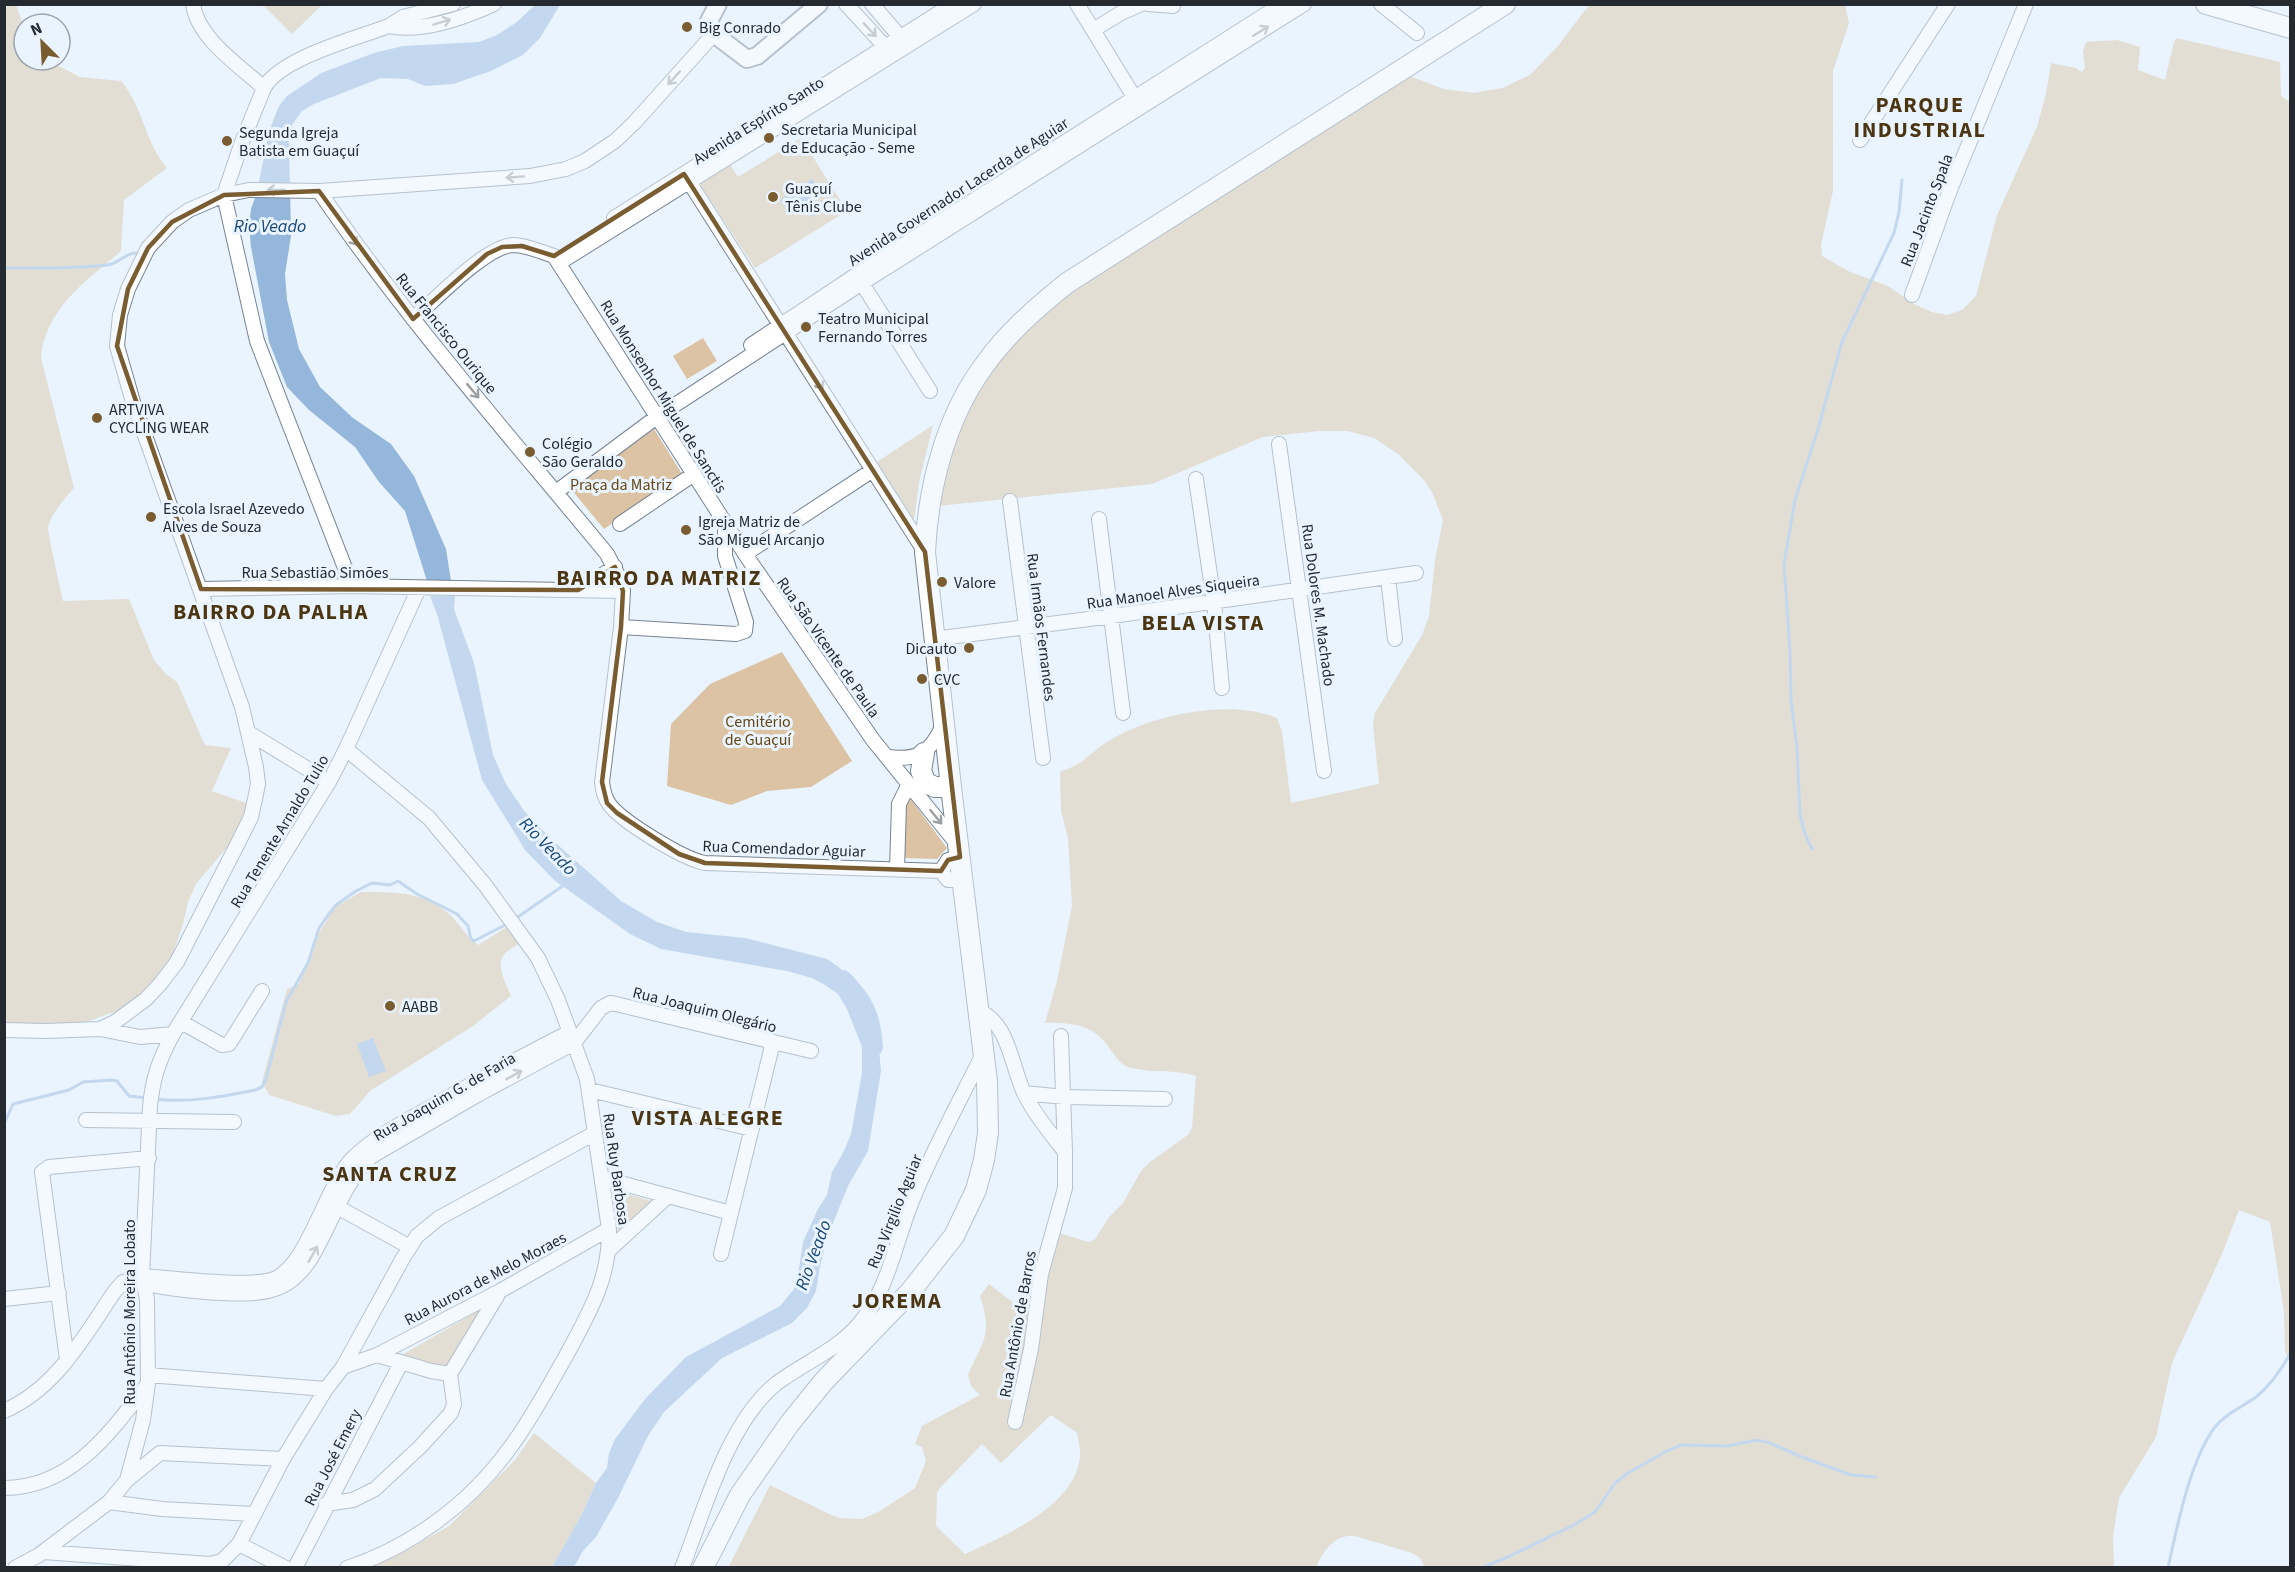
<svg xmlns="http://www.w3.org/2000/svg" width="2295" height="1572" font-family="'Source Sans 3',sans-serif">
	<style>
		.green { fill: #dbc3a3; fill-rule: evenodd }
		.water { fill: #95b7dc }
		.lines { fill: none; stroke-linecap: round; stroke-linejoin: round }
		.stream { stroke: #95b7dc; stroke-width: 3 }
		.river { stroke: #95b7dc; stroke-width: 18 }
		.minor-casing { stroke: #768494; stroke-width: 16 }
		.major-casing { stroke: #768494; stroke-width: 20 }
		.highway-casing { stroke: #768494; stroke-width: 22 }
		.minor { stroke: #fff; stroke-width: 14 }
		.major { stroke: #fff; stroke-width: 16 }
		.highway { stroke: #fff; stroke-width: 20 }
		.oneway { stroke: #9c9fa2 }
		.marked { fill: none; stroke: #795c30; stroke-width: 4.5; stroke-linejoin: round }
		.poi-dot { fill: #795c30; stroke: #eaf4fe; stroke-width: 2 }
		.labels { text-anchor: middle; stroke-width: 6; stroke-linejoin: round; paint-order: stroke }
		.poi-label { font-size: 16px; fill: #242a30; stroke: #eaf4fe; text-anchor: start }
		.street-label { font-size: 16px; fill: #242a30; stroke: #eaf4fe }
		.park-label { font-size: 16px; fill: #654715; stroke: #eaf4fe }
		.water-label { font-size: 18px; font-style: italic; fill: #164776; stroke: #eaf4fe }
		.district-label { font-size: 22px; font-weight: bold; letter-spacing: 1.5px; fill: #4c3611; stroke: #eaf4fe }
	</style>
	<rect width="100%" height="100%" fill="#eaf4fe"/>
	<path class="green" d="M4 5H16L24 28V60H47L80 77 121 81C143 106 145 143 167 168L124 200 121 251C87 280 45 309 41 358L74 488C64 500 52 512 48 527 47 531 61 590 63 601L129 599 154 660 166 674 177 682 205 745 231 748 212 791 254 806 235 838 196 884 188 902 183 924 165 976 125 1011C109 1011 95 1020 80 1024 56 1030 29 1025 4 1023Z
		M265 5V4L322 5 292 34 264 6Z
		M1589 5H1845L1849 23 1833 71V191L1821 245 1822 256 1848 271 1888 286 1914 304 1932 312 1947 315 1962 310 1976 296 1997 215 2037 127 2046 94 2051 63 2076 68 2082 72 2085 68 2083 52 2086 42 2117 40 2140 47 2138 70 2165 80 2174 42 2177 38 2280 62 2281 96 2290 102V1362L2285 1352 2284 1312 2270 1222 2239 1210 2222 1254 2172 1363 2156 1437 2119 1498 2113 1536 2114 1567 1425 1568 1420 1558 1412 1553 1355 1536C1335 1534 1324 1550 1316 1567L728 1568 770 1485 829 1514 840 1518 862 1519 880 1511 915 1488 926 1461 922 1447 915 1444 922 1426 980 1395 971 1386 968 1375C983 1340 993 1336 980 1296L989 1284 1027 1313 1040 1320 1049 1269 1059 1233 1089 1242 1095 1239 1109 1217 1123 1203 1141 1171 1150 1162 1189 1134 1192 1128 1196 1076C1175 1069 1153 1073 1131 1068 1118 1065 1111 1048 1102 1039 1089 1024 1064 1022 1045 1023L1057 981 1072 906 1068 838 1061 811 1060 772C1067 769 1075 766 1081 762 1090 756 1098 747 1107 742 1150 715 1229 698 1277 718L1282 731 1291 803 1379 784 1373 725 1375 713 1422 635 1429 616 1435 560 1443 520 1432 492 1423 479 1398 454 1374 438 1347 431H1320L1263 437 1152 484 938 506 949 457 962 419 978 387 1043 307 1404 74 1444 89 1474 93 1502 88 1530 75 1557 47ZM1051 1415 1077 1433C1078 1440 1081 1449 1080 1456 1076 1506 1004 1536 965 1554L936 1526 937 1494 938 1490 982 1444 1001 1463Z
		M801 138 847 211 755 268 699 183 730 164 738 177Z
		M703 338 717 361 687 379 673 356Z
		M933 425 919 482 914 520 877 462Z
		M654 429 682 474 604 529 570 488Z
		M782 652 852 761 811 787 767 791 731 805 667 786 671 724 710 684Z
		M909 797 947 848 937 859 903 858 904 804Z
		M361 892C393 892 423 891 449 914 460 924 465 935 478 945L507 927 519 944C514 947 506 951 503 956 496 967 507 986 511 996L473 1026 370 1091 350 1114 336 1116 269 1095 262 1082 287 989 299 984 317 936 335 907Z
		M610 1189 655 1202 619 1235Z
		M483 1308 447 1370 402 1355Z
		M534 1433 596 1483 582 1514 552 1567 363 1568 402 1553 449 1526 515 1460Z"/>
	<path class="water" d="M535 5H560L540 38 523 55 491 71 453 84 425 86 408 79 381 78 314 104 302 111 292 125 289 141 291 236 285 274 287 300 299 349 320 387 353 418 391 444 414 476 446 549 451 581H427L405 511 379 482 355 447 309 410 287 387 269 342 251 247 249 225 251 209 257 192 269 131 279 106 287 96 321 73 374 53 403 46 479 42 497 35 517 22Z
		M812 179 821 193 790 214 780 200Z
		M823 200 828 207 812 217 807 211Z
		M455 595 454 609 474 663 493 755 506 784 525 812 550 838 621 901 657 922 686 932 745 938 827 959 840 968 857 992 877 1037 879 1049 881 1071 868 1151 848 1186 829 1233 820 1266 816 1291 807 1308 792 1323 722 1358 664 1412 648 1436 618 1498 596 1537 583 1551 574 1567H552L582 1514 596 1483 607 1468 609 1453 615 1439 645 1399 686 1357 780 1306 794 1289 798 1275 803 1242 818 1209 827 1195 832 1172 844 1151 851 1134 862 1073V1047L847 1009 838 994 825 985 812 978 787 971 661 949 630 934 554 880 525 850 482 780 437 614 430 596Z
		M373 1038 386 1071 369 1077 357 1044Z"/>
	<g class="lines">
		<path class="stream" d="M4 268C39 268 73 269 107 265 118 264 125 253 136 253
			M1812 849 1805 834 1800 815 1797 747 1791 700 1790 652 1784 564 1795 500 1818 429 1842 342 1894 233 1899 212 1902 180
			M515 919 564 885
			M154 1099C189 1103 221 1097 255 1090L262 1087 266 1079 286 1002 308 963 319 928 326 918 336 905 356 891 372 883 390 885 398 881 417 894 457 914 468 926 471 939 474 941 507 924
			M4 1124 13 1104 69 1090 83 1082 112 1080 117 1081 129 1096 147 1098
			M1481 1568 1508 1557 1574 1525 1595 1512 1615 1483 1628 1473 1665 1452 1681 1445 1727 1446 1757 1440 1770 1443 1802 1457 1851 1475 1876 1477
			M2168 1568C2177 1527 2190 1460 2215 1427 2225 1414 2242 1407 2256 1397 2271 1385 2281 1370 2290 1354"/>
		<path class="river" d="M843 979C864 1000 872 1016 874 1047"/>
		<g class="minor-casing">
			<path id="minor" d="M193 4C197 38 240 66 264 88
				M846 4 890 52
				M872 4 906 44
				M1077 4 1139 105
				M1148 4 1173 6
				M1381 4 1417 33
				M389 26C421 33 464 18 494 4
				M1093 30 1121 13 1141 4
				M1860 140 1948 4
				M686 177 925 552
				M319 191C406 319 509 435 607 554L621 581 623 591 621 627 602 782C603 790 604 797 609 804 621 821 683 859 705 863L941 871
				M224 195 257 341 352 586
				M224 195 242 142 264 88C280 58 357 38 389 26L403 17 453 4
				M614 218 953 4
				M554 256 745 554 873 740 958 845
				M559 263 974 4
				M858 277 930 391
				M1912 295 1950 190 2026 4
				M413 319C435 300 486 246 513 245 527 245 541 252 554 256
				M751 345 856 275 1282 4
				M1279 444 1324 771
				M1196 479 1214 602 1222 688
				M556 492 658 416 862 283 1304 4
				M1010 501 1043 758
				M1099 519 1123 713
				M620 524 694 474
				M745 554 873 470
				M1388 578 1395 639
				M201 589 352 586 623 591
				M578 590 615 567
				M621 627 736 634 745 631 746 622 725 556V523
				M934 639 1112 616 1416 573
				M249 733 329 782
				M346 749 429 818 485 885 538 958 558 1000 587 1079 609 1229C610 1279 589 1313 566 1356 548 1387 531 1420 509 1449 469 1504 411 1547 347 1568
				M888 757C918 761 931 752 943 725
				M960 857 948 860 941 871 948 880H963
				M897 869 899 804 909 784
				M979 1011C1010 1024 1011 1067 1025 1095 1035 1115 1051 1134 1065 1152V1188L1041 1274 1031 1349 1015 1422
				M181 1022 222 1045 229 1044 262 991
				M100 1029 140 1037 173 1034
				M4 1030 45 1031 100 1029 115 1022 146 999 161 983 177 962 237 845 251 817 255 799 258 784 256 767 242 707 133 402 117 346 120 315 128 289 148 248 172 222 189 210 224 195 249 190 319 191 530 176 566 169 585 161 615 141 634 123 713 35
				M570 1032C522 1056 475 1082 429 1108 403 1123 374 1137 353 1158 325 1186 308 1266 274 1279 250 1288 172 1278 142 1276L131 1280C161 1289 239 1298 268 1291 287 1287 301 1274 311 1258 332 1224 342 1184 372 1156L479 1094 574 1043 601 1008 610 1003 616 1004 811 1051
				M1061 1036 1065 1152
				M590 1090 752 1129
				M1024 1093 1064 1097 1165 1099
				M86 1120 234 1122
				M602 1178 731 1213
				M330 1203 410 1247
				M609 1250 668 1196
				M721 1254 773 1042
				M4 1299 59 1293
				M377 1355 500 1291 609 1229
				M67 1360 42 1172 49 1167 149 1158
				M343 1367 377 1355 431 1371 450 1374
				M148 1375 326 1389
				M4 1411C57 1388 84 1336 115 1291L123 1282 131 1280
				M127 1480 143 1420 148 1383 147 1299 142 1276 150 1106C153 1077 159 1060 173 1034L329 782 346 749 419 588
				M4 1488C71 1488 110 1433 147 1385
				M109 1502 162 1509 253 1514
				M326 1504 353 1500 375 1489 420 1447 451 1413 454 1404 450 1374 500 1291
				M239 1544 286 1568
				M43 1552 210 1564 222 1561 239 1544 283 1459 326 1389 343 1367 403 1258 417 1236 439 1218 595 1133
				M15 1568 39 1555 109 1502 127 1480 160 1453 283 1459
				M295 1568 401 1363
				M682 1568C705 1509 727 1423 777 1383 805 1362 836 1351 859 1324 890 1288 896 1237 915 1194 935 1146 960 1100 983 1054"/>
		</g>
		<g class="major-casing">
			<path id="major" d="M718 4 709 21 710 31 747 59 757 56 819 4"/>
		</g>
		<g class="highway-casing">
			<path id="highway" d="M2206 4 2290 28
				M924 753 921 771 926 783 935 787H951
				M703 1568 740 1495 790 1423 824 1381 910 1292 954 1236 976 1190 984 1160 988 1133 987 1081 951 787 925 552C928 489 945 419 983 367 1006 334 1036 308 1067 283L1505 4"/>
		</g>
		<use href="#minor" class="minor"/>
		<use href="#major" class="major"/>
		<use href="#highway" class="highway"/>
	</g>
	<defs><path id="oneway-shaft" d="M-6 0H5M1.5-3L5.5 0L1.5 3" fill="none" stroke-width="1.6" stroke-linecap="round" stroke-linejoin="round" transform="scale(1.5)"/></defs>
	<g class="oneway">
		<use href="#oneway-shaft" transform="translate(442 22) rotate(-17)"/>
		<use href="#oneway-shaft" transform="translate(870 30) rotate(47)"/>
		<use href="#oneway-shaft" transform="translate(1261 31) rotate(-32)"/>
		<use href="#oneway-shaft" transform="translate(674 78) rotate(132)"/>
		<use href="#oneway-shaft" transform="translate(515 177) rotate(176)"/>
		<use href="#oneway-shaft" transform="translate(276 190) rotate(-180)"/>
		<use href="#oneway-shaft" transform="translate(352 238) rotate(53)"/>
		<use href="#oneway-shaft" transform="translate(818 382) rotate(58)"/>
		<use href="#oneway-shaft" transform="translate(473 391) rotate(50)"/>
		<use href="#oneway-shaft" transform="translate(936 817) rotate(51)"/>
		<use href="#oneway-shaft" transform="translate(514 1075) rotate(-29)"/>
		<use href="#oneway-shaft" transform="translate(313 1254) rotate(-60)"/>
	</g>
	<path d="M0 0H2295V1572H0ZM684 174 925 552 960 857 948 860 941 871 705 863 679 854 617 813 607 803 602 782 621 627 623 591 615 567 578 590 201 589 117 346 128 289 148 248 172 222 224 195 319 191 413 319 487 254 502 247 522 246 554 256Z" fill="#eaf4fe" fill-opacity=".55" fill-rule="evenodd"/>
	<path class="marked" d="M684 174 925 552 960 857 948 860 941 871 705 863 679 854 617 813 607 803 602 782 621 627 623 591 615 567 578 590 201 589 117 346 128 289 148 248 172 222 224 195 319 191 413 319 487 254 502 247 522 246 554 256Z"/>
	<g class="poi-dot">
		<circle cx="687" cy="27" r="6"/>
		<circle cx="769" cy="138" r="6"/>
		<circle cx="227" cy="141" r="6"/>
		<circle cx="773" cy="197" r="6"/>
		<circle cx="806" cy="327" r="6"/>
		<circle cx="97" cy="418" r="6"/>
		<circle cx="530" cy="452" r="6"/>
		<circle cx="151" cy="517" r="6"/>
		<circle cx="686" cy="530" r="6"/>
		<circle cx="942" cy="582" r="6"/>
		<circle cx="969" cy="648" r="6"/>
		<circle cx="922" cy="679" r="6"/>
		<circle cx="390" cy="1006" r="6"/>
	</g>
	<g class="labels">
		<g class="poi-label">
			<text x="699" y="33">Big Conrado</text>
			<text x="781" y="135">Secretaria Municipal<tspan x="781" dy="18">de Educação - Seme</tspan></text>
			<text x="239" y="138">Segunda Igreja<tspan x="239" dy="18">Batista em Guaçuí</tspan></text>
			<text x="785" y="194">Guaçuí<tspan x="785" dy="18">Tênis Clube</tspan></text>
			<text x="818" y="324">Teatro Municipal<tspan x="818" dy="18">Fernando Torres</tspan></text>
			<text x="109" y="415">ARTVIVA<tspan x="109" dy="18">CYCLING WEAR</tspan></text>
			<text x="542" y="449">Colégio<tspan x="542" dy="18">São Geraldo</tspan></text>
			<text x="163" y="514">Escola Israel Azevedo<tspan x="163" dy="18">Alves de Souza</tspan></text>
			<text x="698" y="527">Igreja Matriz de<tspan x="698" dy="18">São Miguel Arcanjo</tspan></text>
			<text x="954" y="588">Valore</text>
			<text x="957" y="654" text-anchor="end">Dicauto</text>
			<text x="934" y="685">CVC</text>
			<text x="402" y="1012">AABB</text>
		</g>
		<g class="street-label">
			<text transform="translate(758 120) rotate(-32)" y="6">Avenida Espírito Santo</text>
			<text transform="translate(958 191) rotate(-33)" y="6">Avenida Governador Lacerda de Aguiar</text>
			<text transform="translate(1926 210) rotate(-69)" y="6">Rua Jacinto Spala</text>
			<text transform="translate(447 333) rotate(51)" y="6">Rua Francisco Ourique</text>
			<text transform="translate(664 396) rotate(58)" y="6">Rua Monsenhor Miguel de Sanctis</text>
			<text x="315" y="578">Rua Sebastião Simões</text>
			<text transform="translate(1173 591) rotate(-8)" y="6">Rua Manoel Alves Siqueira</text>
			<text transform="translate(1319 605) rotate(82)" y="6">Rua Dolores M. Machado</text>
			<text transform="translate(1042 627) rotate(83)" y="6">Rua Irmãos Fernandes</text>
			<text transform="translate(829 647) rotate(55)" y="6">Rua São Vicente de Paula</text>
			<text transform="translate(279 831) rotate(-59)" y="6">Rua Tenente Arnaldo Tulio</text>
			<text transform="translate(784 848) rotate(2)" y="6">Rua Comendador Aguiar</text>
			<text transform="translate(705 1009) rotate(14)" y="6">Rua Joaquim Olegário</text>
			<text transform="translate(444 1096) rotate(-30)" y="6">Rua Joaquim G. de Faria</text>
			<text transform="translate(617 1169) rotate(82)" y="6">Rua Ruy Barbosa</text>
			<text transform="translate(894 1211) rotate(-68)" y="6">Rua Virgilio Aguiar</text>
			<text transform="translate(485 1278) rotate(-28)" y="6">Rua Aurora de Melo Moraes</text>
			<text transform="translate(129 1312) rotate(-90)" y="6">Rua Antônio Moreira Lobato</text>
			<text transform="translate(1017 1324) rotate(-80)" y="6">Rua Antônio de Barros</text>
			<text transform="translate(332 1457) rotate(-63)" y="6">Rua José Emery</text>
		</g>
		<g class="park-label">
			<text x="621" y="490">Praça da Matriz</text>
			<text x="758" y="727">Cemitério<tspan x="758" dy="18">de Guaçuí</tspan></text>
		</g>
		<g class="water-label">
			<text x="270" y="232">Rio Veado</text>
			<text transform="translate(548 846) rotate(46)" y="6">Rio Veado</text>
			<text transform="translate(813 1255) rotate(-70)" y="6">Rio Veado</text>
		</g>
		<g class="district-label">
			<text x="1920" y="112">PARQUE<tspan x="1920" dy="25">INDUSTRIAL</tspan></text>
			<text x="659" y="585">BAIRRO DA MATRIZ</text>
			<text x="271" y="619">BAIRRO DA PALHA</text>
			<text x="1203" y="630">BELA VISTA</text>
			<text x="708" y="1125">VISTA ALEGRE</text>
			<text x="390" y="1181">SANTA CRUZ</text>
			<text x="897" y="1308">JOREMA</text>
		</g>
	</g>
	<rect width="2295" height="1572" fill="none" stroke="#242a30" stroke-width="12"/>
	<g transform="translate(42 42) rotate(336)"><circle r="28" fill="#eaf4fe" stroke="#9ba3ac" stroke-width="1.5"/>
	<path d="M0-4.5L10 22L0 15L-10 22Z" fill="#795c30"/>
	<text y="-9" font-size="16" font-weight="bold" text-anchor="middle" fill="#242a30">N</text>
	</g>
</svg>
